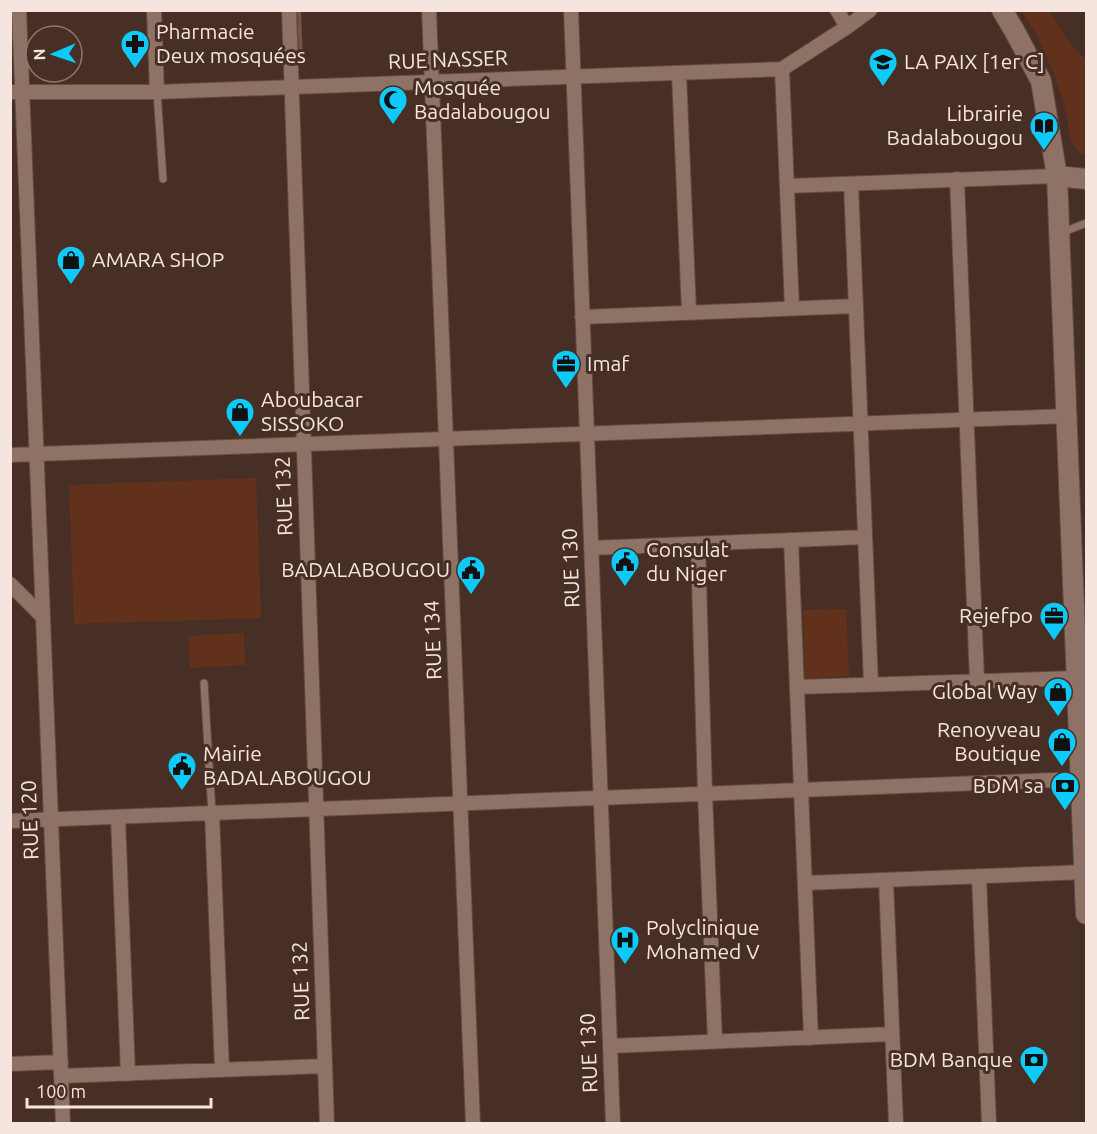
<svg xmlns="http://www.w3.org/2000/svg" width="1097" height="1134" font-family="Ubuntu,sans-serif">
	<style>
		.green { fill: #62311c }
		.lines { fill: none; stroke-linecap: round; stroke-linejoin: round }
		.stream { stroke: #785343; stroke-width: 4 }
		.lane-casing { stroke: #614d43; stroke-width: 9 }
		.street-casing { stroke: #614d43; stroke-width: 16 }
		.secondary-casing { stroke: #614d43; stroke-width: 22 }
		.lane { stroke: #8f7266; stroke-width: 7 }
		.street { stroke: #8f7266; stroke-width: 14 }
		.secondary { stroke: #8f7266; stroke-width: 20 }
		.labels { text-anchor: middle; stroke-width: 6; stroke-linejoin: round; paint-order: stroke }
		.poi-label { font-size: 21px; fill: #f5e5de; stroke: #482f25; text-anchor: start }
		.street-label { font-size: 21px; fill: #f5e5de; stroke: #482f25 }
	</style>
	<rect width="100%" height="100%" fill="#482f25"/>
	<path class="green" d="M1021 11H1049L1070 44 1086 60V154H1081L1073 145 1071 140 1064 103 1056 79 1037 35Z
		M256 478 261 618 74 624 69 485Z
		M846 609 849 676 805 678 803 610Z
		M244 633 245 665 190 668 188 636Z"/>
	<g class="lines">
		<path class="stream" d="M299 10 301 61"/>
		<g class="lane-casing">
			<path id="lane" d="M157 92 163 179
				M1061 233 1086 223
				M204 683 212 813"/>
		</g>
		<g class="street-casing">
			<path id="street" d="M19 10 63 1124
				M154 10 157 92
				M289 10 327 1124
				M429 10 473 1124
				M571 10 613 1124
				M837 10 847 27
				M782 69 792 308
				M679 73 689 312
				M10 92H157L782 69 847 27 870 10
				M957 179 977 681
				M851 184 871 684
				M787 186 1057 176
				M582 317 856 306
				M10 455 1067 416
				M791 540 811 1038
				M698 544 705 794 715 1041
				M591 548 865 537
				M10 584 43 617
				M797 687 1077 678
				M212 813 222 1070
				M118 817 128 1074
				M10 821 1081 779
				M979 876 989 1124
				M886 880 896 1124
				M805 883 1085 872
				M610 1046 892 1034
				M10 1064 61 1062
				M61 1076 325 1066"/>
		</g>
		<g class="secondary-casing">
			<path id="secondary" d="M1002 10 1014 30 1041 81 1057 176 1086 914
				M1057 176 1086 179"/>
		</g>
		<use href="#lane" class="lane"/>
		<use href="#street" class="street"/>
		<use href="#secondary" class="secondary"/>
	</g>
	<defs>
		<g id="pharmacy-pin" transform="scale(1.5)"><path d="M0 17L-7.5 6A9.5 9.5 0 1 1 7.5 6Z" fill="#0dcafa" stroke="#482f25"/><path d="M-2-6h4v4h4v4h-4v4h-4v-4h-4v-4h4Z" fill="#111"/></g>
		<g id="school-pin" transform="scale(1.5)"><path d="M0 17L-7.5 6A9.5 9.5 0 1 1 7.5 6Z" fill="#0dcafa" stroke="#482f25"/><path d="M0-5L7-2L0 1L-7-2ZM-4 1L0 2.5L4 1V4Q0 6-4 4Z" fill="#111"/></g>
		<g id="mosque-pin" transform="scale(1.5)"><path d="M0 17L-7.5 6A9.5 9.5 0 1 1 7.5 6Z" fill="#0dcafa" stroke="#482f25"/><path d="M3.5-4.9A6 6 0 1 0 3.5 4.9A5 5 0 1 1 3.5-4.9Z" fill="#111"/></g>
		<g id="library-pin" transform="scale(1.5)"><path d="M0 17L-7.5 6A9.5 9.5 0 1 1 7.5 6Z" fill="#0dcafa" stroke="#482f25"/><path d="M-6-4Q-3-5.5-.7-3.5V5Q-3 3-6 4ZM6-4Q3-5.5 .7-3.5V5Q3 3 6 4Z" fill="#111"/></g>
		<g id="shop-pin" transform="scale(1.5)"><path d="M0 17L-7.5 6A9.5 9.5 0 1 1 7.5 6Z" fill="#0dcafa" stroke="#482f25"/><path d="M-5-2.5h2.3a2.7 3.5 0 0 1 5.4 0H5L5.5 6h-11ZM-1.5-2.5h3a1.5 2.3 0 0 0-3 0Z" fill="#111"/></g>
		<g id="office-pin" transform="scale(1.5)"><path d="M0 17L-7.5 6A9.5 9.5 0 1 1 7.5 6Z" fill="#0dcafa" stroke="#482f25"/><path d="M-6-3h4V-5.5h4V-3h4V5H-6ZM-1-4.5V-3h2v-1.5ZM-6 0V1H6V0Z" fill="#111"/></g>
		<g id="civic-pin" transform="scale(1.5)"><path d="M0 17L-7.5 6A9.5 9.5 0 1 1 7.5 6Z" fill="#0dcafa" stroke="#482f25"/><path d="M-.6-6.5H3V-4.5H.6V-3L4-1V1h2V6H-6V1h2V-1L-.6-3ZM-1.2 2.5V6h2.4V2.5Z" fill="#111"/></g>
		<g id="bank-pin" transform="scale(1.5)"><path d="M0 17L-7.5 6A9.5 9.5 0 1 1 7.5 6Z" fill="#0dcafa" stroke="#482f25"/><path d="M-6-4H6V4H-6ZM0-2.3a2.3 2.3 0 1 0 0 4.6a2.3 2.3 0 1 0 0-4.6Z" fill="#111"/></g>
		<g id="hospital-pin" transform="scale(1.5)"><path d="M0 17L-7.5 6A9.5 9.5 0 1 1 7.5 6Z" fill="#0dcafa" stroke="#482f25"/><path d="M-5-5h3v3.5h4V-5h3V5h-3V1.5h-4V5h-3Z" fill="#111"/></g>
	</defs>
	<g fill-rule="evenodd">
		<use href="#pharmacy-pin" x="135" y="44"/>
		<use href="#school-pin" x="883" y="62"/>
		<use href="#mosque-pin" x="393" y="100"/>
		<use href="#library-pin" x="1044" y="126"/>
		<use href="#shop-pin" x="71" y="260"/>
		<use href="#office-pin" x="566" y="364"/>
		<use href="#shop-pin" x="240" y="412"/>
		<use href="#civic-pin" x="625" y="562"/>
		<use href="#civic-pin" x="471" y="570"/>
		<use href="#office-pin" x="1054" y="616"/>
		<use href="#shop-pin" x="1058" y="692"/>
		<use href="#shop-pin" x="1062" y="742"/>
		<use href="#civic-pin" x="182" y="766"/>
		<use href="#bank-pin" x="1065" y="786"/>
		<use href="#hospital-pin" x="625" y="940"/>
		<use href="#bank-pin" x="1034" y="1060"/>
	</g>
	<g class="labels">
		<g class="poi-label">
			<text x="156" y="39">Pharmacie<tspan x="156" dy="24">Deux mosquées</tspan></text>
			<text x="904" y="69">LA PAIX [1er C]</text>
			<text x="414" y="95">Mosquée<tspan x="414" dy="24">Badalabougou</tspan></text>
			<text x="1023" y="121" text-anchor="end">Librairie<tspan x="1023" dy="24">Badalabougou</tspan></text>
			<text x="92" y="267">AMARA SHOP</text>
			<text x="587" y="371">Imaf</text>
			<text x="261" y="407">Aboubacar<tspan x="261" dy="24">SISSOKO</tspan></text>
			<text x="646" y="557">Consulat<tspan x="646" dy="24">du Niger</tspan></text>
			<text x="450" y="577" text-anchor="end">BADALABOUGOU</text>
			<text x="1033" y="623" text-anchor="end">Rejefpo</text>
			<text x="1037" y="699" text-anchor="end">Global Way</text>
			<text x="1041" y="737" text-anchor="end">Renoyveau<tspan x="1041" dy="24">Boutique</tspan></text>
			<text x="203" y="761">Mairie<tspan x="203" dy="24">BADALABOUGOU</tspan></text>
			<text x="1044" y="793" text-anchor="end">BDM sa</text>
			<text x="646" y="935">Polyclinique<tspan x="646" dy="24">Mohamed V</tspan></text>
			<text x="1013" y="1067" text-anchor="end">BDM Banque</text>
		</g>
		<g class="street-label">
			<text transform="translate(448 60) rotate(-2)" y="7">RUE NASSER</text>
			<text transform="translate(284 496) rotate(-92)" y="7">RUE 132</text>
			<text transform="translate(571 568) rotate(-92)" y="7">RUE 130</text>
			<text transform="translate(433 640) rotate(-92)" y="7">RUE 134</text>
			<text transform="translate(30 820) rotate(-92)" y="7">RUE 120</text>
			<text transform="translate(301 981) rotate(-92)" y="7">RUE 132</text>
			<text transform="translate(589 1053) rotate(-92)" y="7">RUE 130</text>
		</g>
	</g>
	<rect width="1097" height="1134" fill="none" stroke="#f5e5de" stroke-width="24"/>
	<g transform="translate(54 54) rotate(268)"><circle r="28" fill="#482f25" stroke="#8d786f" stroke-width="1.5"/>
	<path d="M0-4.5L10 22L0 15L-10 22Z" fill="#0dcafa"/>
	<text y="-9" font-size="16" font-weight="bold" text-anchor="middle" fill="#f5e5de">N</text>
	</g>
	<path d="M27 1098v9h184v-9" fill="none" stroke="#f5e5de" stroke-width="3"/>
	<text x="36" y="1098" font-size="18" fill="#f5e5de" stroke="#482f25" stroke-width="4.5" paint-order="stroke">100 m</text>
</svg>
